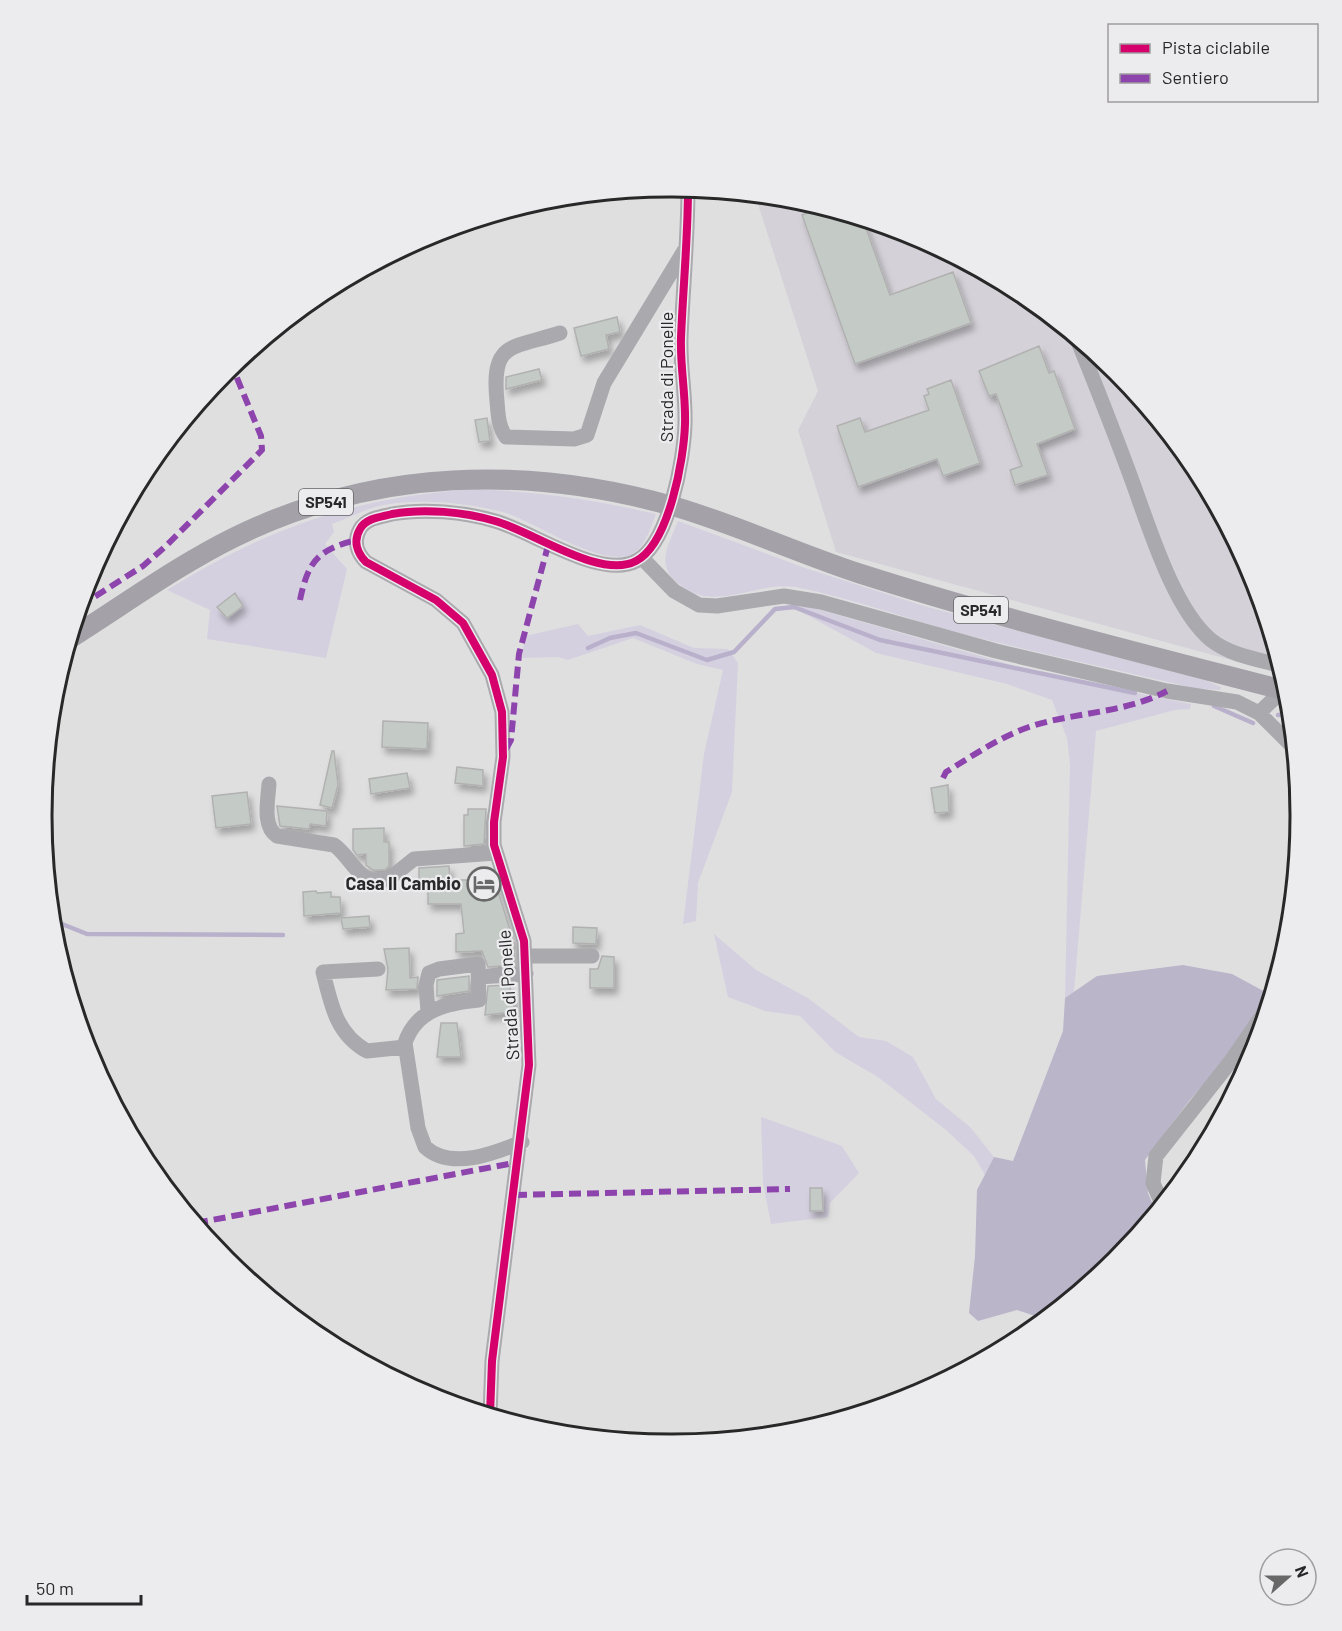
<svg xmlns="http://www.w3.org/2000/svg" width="1342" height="1631" font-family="Barlow,sans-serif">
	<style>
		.built { fill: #d4d2d8 }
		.green { fill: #d5d0df }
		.forest { fill: #bbb5c9 }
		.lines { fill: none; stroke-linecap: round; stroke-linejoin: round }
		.stream { stroke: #b9b0cb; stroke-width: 4.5 }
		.building { fill: #c4cac5; stroke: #b1b1b1; stroke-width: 1.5; filter: url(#shadow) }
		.minor { stroke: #aaa9ae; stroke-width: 15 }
		.major { stroke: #a4a2a8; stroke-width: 20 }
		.quiet { stroke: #8e44ad; stroke-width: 6; stroke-dasharray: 12 6; stroke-linecap: butt }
		.cycleway-casing { stroke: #ecebee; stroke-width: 11 }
		.cycleway { stroke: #d6006c; stroke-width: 8 }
		.labels { text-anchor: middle; stroke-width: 4.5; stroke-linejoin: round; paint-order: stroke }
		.shield { fill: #ecebee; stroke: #636264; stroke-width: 1.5 }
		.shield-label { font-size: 16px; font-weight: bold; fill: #282829 }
		.street-label { font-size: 18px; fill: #282829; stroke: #ecebee }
		.poi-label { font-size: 18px; font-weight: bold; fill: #282829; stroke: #ecebee; text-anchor: end }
		.rim { fill: none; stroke: #282829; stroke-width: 3 }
	</style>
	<defs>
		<filter id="shadow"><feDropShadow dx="3.5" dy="6" stdDeviation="3" flood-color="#0004"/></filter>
	</defs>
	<rect width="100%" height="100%" fill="#dfdfe0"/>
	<path class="built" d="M755 195 794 199 912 235 1021 293 1116 371 1194 466 1252 575 1282 674 836 552 798 430 818 391Z"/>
	<path class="green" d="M477 489C539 492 597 500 656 514 651 527 645 549 630 555 598 566 537 523 506 513 470 503 421 498 384 505 366 508 349 518 332 524L334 532 325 544 347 569 326 658 207 639 210 610 167 590C269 527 358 496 477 489Z
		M678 521 805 568 924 606 1207 681 1221 687 1220 690 1194 688C1117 670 1039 653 963 634 907 619 852 598 795 587 761 581 720 609 688 590 653 570 666 550 678 521Z
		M803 605 1054 677 1191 704 1190 709 1175 710 1096 731 1074 992 1065 998 1070 765 1067 738 1052 700 1007 684 876 653 798 610Z
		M578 624 588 636 640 625 694 648 728 649 738 663 732 792 698 883 696 921 683 924 704 754 723 670 697 664 633 638 568 660 558 657 522 658 525 636Z
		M714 934 756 970 808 998 859 1037 886 1041 913 1057 936 1099 971 1128 994 1157 985 1175 974 1156 946 1130 878 1077 835 1052 800 1016 765 1011 728 997Z
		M761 1117 842 1146 859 1173 830 1203 828 1217 771 1224 763 1183Z"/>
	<path class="forest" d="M1183 965 1232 974 1269 994 1229 1055 1189 1101 1145 1160 1148 1193 1156 1212 1116 1261 1044 1319 1017 1310 978 1321 969 1313 975 1256 977 1190 994 1157 1013 1161 1063 1031 1065 998 1097 976Z"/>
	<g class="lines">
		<path class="stream" d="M588 648 610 638 636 633 707 660 734 652 775 609 794 607 880 640 1135 693
			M1214 706 1253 723
			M1278 715 1290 713
			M52 920 87 934 283 935"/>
	</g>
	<path class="building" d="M823 207 863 220 890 295 953 272 971 323 855 364 802 215Z
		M617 317 620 332 606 335 609 349 581 356 574 328Z
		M1039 346 1049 373 1054 371 1075 429 1037 444 1048 475 1015 485 1010 470 1022 466 996 394 989 396 979 371Z
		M539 369 542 380 506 389V377Z
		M951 380 980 463 943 476 937 459 858 487 837 426 860 418 865 432 929 410 924 396 929 394 927 389Z
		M487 418 490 441 479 442 475 420Z
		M235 593 243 606 227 618 217 607Z
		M383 721 428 723 427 749 382 747Z
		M332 751H334L338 785 332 808 320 805Z
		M457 767 483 770V786L455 783Z
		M407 773 410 788 371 794 369 779Z
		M948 785 949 812 935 813 931 788Z
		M247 792 251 824 216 828 212 796Z
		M277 806 327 811 326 826 310 824 309 829 280 826Z
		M468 809H486L484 844 464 846V815H468Z
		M384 828V842H389V866L385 870H373L366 865V854L357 855 353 850V829Z
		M449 866 450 880H478L493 875 514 943 515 965 488 967 482 951 456 952V934L464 933 461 904H428V879H419V868Z
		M316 891 317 893 331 892V897H340L341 913 304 916 303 892Z
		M369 916 370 927 343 929 341 918Z
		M573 927 597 928 596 944 573 943Z
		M409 948 410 978 418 977 417 989 386 990 388 969 384 949Z
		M602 956 614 957V988H590V969H598Z
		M469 976V991L437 996V980Z
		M510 985 511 996H514V1012L485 1015 488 986Z
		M441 1023H457L461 1057H437Z
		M810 1188H822L823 1211H810Z"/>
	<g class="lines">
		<path class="minor" d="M560 333C511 349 491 341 497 401 498 413 498 426 506 437L574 439 587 435 604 383 684 251
			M1077 339C1094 381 1111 424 1127 467 1146 516 1171 607 1211 640 1230 655 1256 659 1279 665
			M642 558 674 591 699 605 717 606 784 596 821 602 996 651 1167 691 1237 702 1259 713 1293 747
			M1259 713 1283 690
			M269 784C268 800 262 826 277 836L334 845C353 858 358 888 389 879L414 859 496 853
			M525 956H592
			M378 969 323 972C331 1004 336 1034 367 1051L405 1047
			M479 977 526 974
			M428 1012 426 985 429 973 439 969 478 964 479 1000C448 1003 416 1009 405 1043L418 1128 425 1147C451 1171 495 1153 522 1142
			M1162 1204 1153 1183 1156 1156 1231 1061 1266 1010
			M490 1415 492 1361 529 1065 524 941 494 845V822L503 757 502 712 492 675 463 623 436 600 366 562C357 553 353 541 360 529 366 518 381 517 392 514 424 508 464 512 495 521 532 531 600 580 636 561 669 544 684 459 685 424 686 395 680 367 681 338 683 288 688 238 688 188"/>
		<path class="major" d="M71 638C125 604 178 565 235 537 375 468 528 465 676 507 737 525 797 553 858 573 999 618 1144 654 1287 691"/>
		<path class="quiet" d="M300 600C308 561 318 550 356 540
			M80 606 143 566 166 546 262 450 261 436 232 366
			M506 749 511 740 519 654 549 542
			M943 778 946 772C974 755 1001 736 1032 726 1076 712 1126 713 1167 691
			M515 1195 790 1189
			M196 1223 519 1162"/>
		<g class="cycleway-casing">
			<path id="cycleway" d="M490 1415 492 1361 529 1065 524 941 494 845V822L503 757 502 712 492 675 463 623 436 600 366 562C357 553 353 541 360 529 366 518 381 517 392 514 424 508 464 512 495 521 532 531 600 580 636 561 669 544 684 459 685 424 686 395 680 367 681 338 683 288 688 238 688 188"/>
		</g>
		<use href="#cycleway" class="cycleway"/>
	</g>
	<defs>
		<g id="hotel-ring" transform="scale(1.725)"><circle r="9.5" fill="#ecebee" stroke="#686869" stroke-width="1.5"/><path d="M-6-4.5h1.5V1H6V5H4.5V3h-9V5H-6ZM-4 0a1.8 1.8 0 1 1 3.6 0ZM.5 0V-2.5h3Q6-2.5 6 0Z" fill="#686869"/></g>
	</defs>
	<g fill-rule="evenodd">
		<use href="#hotel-ring" x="484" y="884"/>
	</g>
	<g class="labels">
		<g class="shield">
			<rect x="299" y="489" width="54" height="26" rx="4.5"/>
			<rect x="954" y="597" width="54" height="26" rx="4.5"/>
		</g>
		<g class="shield-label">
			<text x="326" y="508">SP541</text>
			<text x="981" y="616">SP541</text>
		</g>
		<g class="street-label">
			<text transform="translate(667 377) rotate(-90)" y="6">Strada di Ponelle</text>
			<text transform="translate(509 995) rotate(-94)" y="6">Strada di Ponelle</text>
		</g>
		<g class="poi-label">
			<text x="461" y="890">Casa Il Cambio</text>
		</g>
	</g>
	<path d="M0 0H1342V1631H0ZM670 197H672A618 618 0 0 1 1290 815V816A618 618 0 0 1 672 1434H670A618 618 0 0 1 52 816V815A618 618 0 0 1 670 197Z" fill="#ecebee" fill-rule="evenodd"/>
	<path class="rim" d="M670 197H672A618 618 0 0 1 1290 815V816A618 618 0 0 1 672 1434H670A618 618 0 0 1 52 816V815A618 618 0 0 1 670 197Z"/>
	<rect x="1108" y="24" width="210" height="78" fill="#ecebee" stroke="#9e9d9f" stroke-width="1.5"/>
	<rect x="1120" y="44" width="30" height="9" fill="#d6006c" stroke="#9e9d9f" stroke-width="1.5"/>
	<text x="1162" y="54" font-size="18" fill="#282829">Pista ciclabile</text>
	<rect x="1120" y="74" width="30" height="9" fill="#8e44ad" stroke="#9e9d9f" stroke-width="1.5"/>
	<text x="1162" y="84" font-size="18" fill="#282829">Sentiero</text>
	<g transform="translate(1288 1577) rotate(69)"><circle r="28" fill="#ecebee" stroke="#9e9d9f" stroke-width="1.5"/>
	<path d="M0-4.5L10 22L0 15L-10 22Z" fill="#686869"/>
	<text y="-9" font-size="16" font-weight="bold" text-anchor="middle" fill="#282829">N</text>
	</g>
	<path d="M27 1595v9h114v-9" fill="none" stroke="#282829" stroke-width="3"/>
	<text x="36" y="1595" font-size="18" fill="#282829" stroke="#ecebee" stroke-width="4.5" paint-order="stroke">50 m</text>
</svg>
